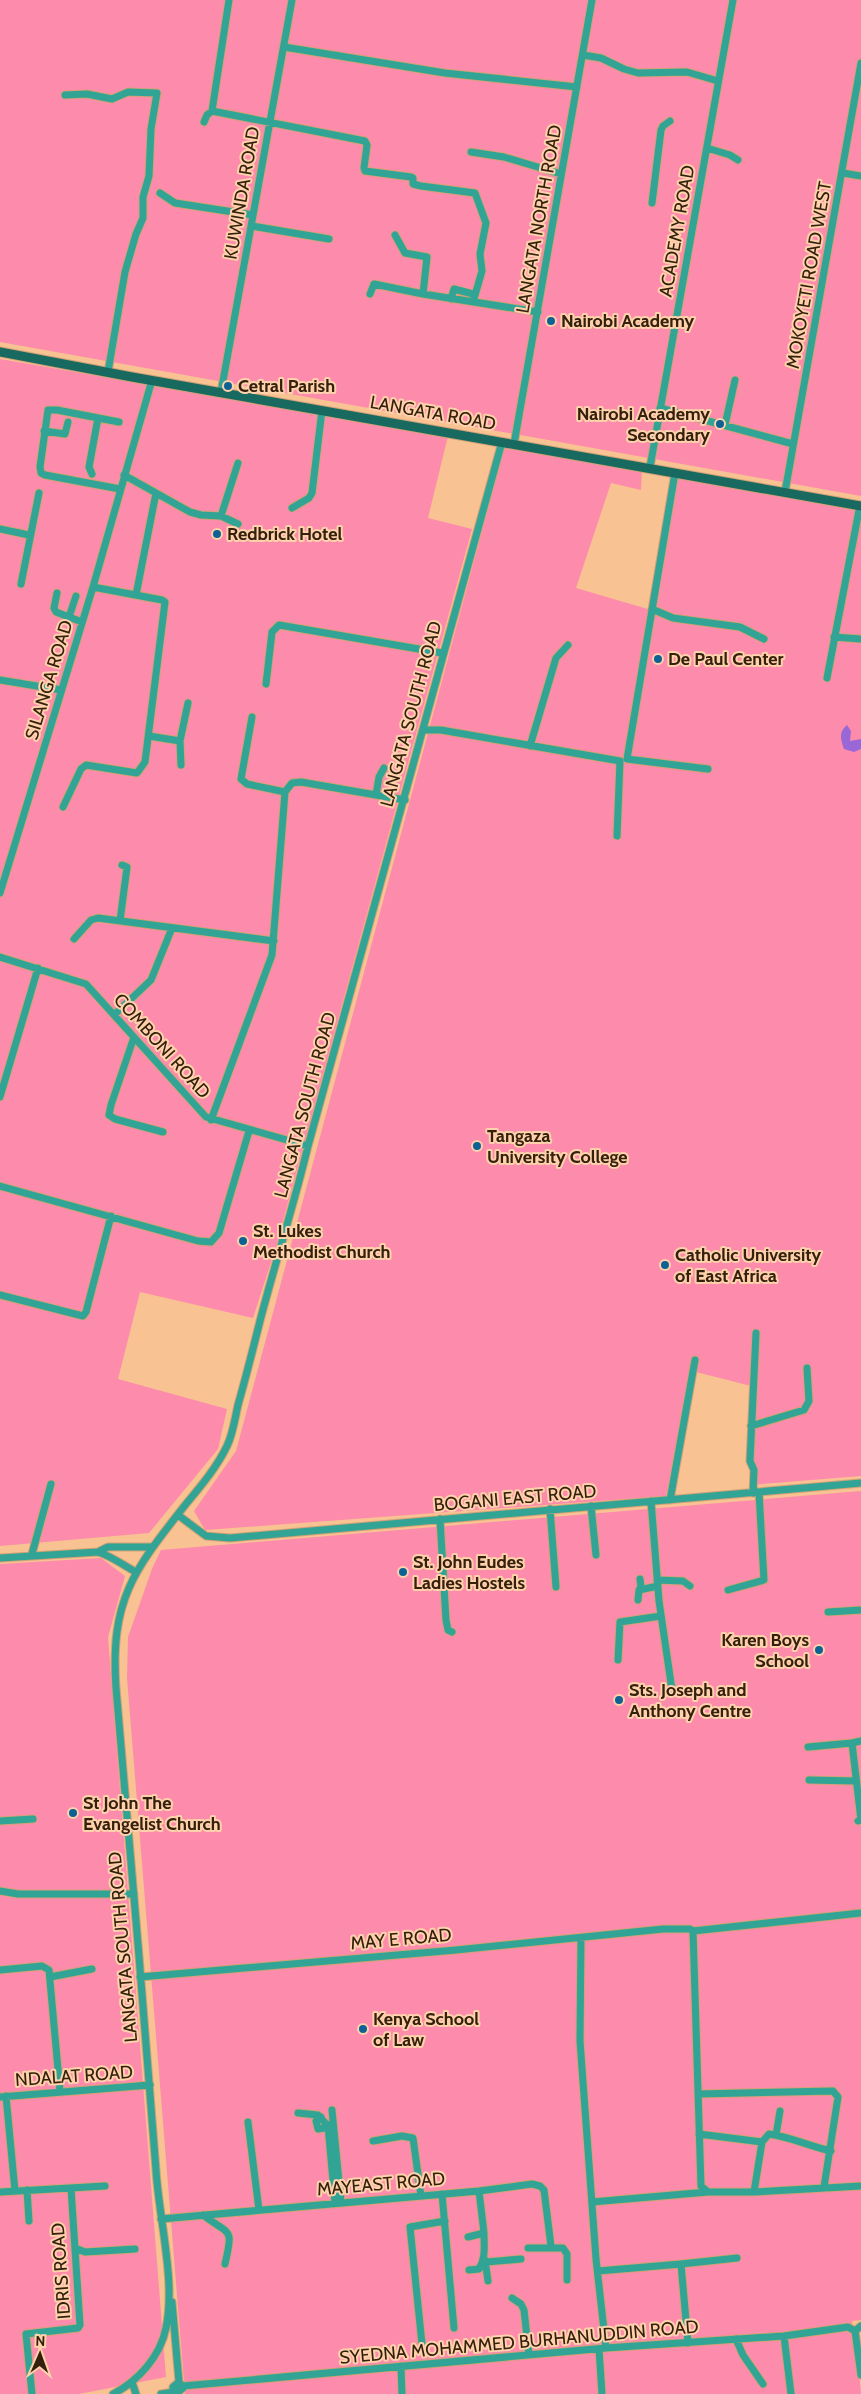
<svg xmlns="http://www.w3.org/2000/svg" width="861" height="2394" font-family="Cabin,sans-serif">
	<style>
		.green { fill: #fd8bac }
		.water { fill: #9967d6 }
		.lines { fill: none; stroke-linecap: round; stroke-linejoin: round }
		.minor-casing { stroke: #d2a277; stroke-width: 9 }
		.major-casing { stroke: #d2a277; stroke-width: 11 }
		.minor { stroke: #32a495; stroke-width: 7 }
		.major { stroke: #186a60; stroke-width: 9 }
		.poi-dot { fill: #0e6193; stroke: #ffd2ac; stroke-width: 2 }
		.labels { text-anchor: middle; stroke-width: 4; stroke-linejoin: round; paint-order: stroke }
		.street-label { font-size: 18px; fill: #34200c; stroke: #ffd2ac }
		.poi-label { font-size: 18px; font-weight: bold; fill: #34200c; stroke: #ffd2ac; text-anchor: start }
	</style>
	<rect width="100%" height="100%" fill="#f9c292"/>
	<path class="green" d="M0 0H861V496L0 342Z
		M0 359 448 436 428 518 472 529 275 1250 253 1318 140 1292 118 1379 227 1409 218 1449 149 1533 0 1546Z
		M505 445 642 466 641 490 611 483 576 588 651 610 675 477 861 511V1476L751 1485 755 1387 692 1371 666 1496 205 1530 194 1511 236 1451Z
		M861 1491V2320L852 2321 853 2331H855L861 2394H185L127 1678 128 1637 152 1569 161 1550Z
		M101 1558 125 1576 108 1637 166 2377 79 2394H0V1564Z"/>
	<path class="water" d="M847 725 851 731 850 741 861 739V749L854 752 844 749C841 739 838 733 847 725Z"/>
	<g class="lines">
		<g class="minor-casing">
			<path id="minor" d="M229 0 212 111 365 141 367 145 364 168 365 171 411 177 413 178V184L421 186 475 193 486 223 480 254 482 271 473 302
				M284 47 445 73 577 87
				M583 55 601 58 624 69 638 73 687 72 718 81
				M65 95 87 94 112 99 128 92 157 93 151 129 149 176 143 197V218L136 234 125 272 108 372
				M204 122 207 115 212 111
				M707 148 730 155 738 160
				M471 152 504 157 561 174
				M843 173 861 176
				M160 193 175 203 253 215
				M652 203 661 130 663 126 670 121
				M252 226 329 239
				M395 235 405 253 427 257 423 294 538 312
				M370 294 374 284 423 294
				M451 299 454 289 473 294
				M221 392 292 0
				M660 408 793 444
				M119 422 57 410H48L40 467 41 473 45 475 120 489
				M725 425 735 380
				M44 431 65 434 68 422
				M514 444 592 0
				M650 467 733 0
				M675 473 627 759 708 769
				M92 474 89 467 98 418
				M124 475 190 512 201 515 221 516 238 524
				M785 492 861 63
				M292 508 309 498 312 493 322 410
				M221 516 238 463
				M0 529 29 535
				M21 584 39 493
				M57 593 54 608 56 612 82 622
				M136 595 156 493
				M652 609 673 618 740 627 764 639
				M69 617 76 596
				M834 637 861 639
				M827 678 860 505
				M0 680 61 690
				M266 684 272 632 279 625 442 653
				M252 717 241 779 247 784 285 792
				M423 730H441L620 761 617 836
				M149 736 180 741
				M530 746 556 658 568 645
				M181 765 180 741 188 703
				M376 795 379 777 384 768
				M63 807 81 769 86 765 137 773 145 762 165 602 162 600 93 587
				M0 893 93 587 152 380
				M120 921 127 867 122 865
				M74 939 91 920 98 918 274 941
				M0 957 86 984 206 1117 308 1146
				M114 1015 151 980 172 928
				M134 1037 111 1105 109 1115 115 1119 163 1132
				M0 1097 38 968
				M211 1120 272 955 285 792 292 783 301 782 405 800
				M0 1186 198 1241 211 1242 219 1233 249 1131
				M0 1295 83 1316 86 1312 111 1216
				M751 1426 804 1410 809 1401 807 1368
				M753 1493 754 1470 750 1461 756 1333
				M670 1500 695 1360
				M651 1501 659 1601 672 1690
				M591 1506 596 1555
				M550 1509 556 1587
				M178 1515 206 1536 230 1538 861 1483
				M440 1519 446 1620 448 1630 452 1632
				M98 1552 108 1547H151
				M32 1554 51 1484
				M0 1558 98 1552C111 1556 123 1565 136 1572
				M640 1579 641 1588
				M657 1580 683 1581 690 1586
				M728 1590 764 1580 759 1493
				M638 1600 639 1590 658 1586
				M828 1612 861 1610
				M618 1660 620 1622 661 1616
				M852 1743 861 1741
				M808 1747 852 1743 861 1820 858 1821
				M809 1780 856 1781
				M0 1821 33 1819
				M0 1891 18 1894H134
				M693 1931 861 1913
				M581 1938 580 2041 596 2259 606 2348
				M0 1970 42 1966 49 1970 60 2091
				M50 1977 92 1969
				M140 1977 456 1950 663 1929H690L693 1931 701 2186 708 2192H754L861 2186
				M698 2094 833 2091 838 2097 824 2187
				M6 2096 15 2191
				M0 2097 150 2085
				M332 2110 341 2202
				M298 2113 318 2115 328 2126 335 2203
				M321 2117 316 2121 318 2129 324 2128 327 2124
				M248 2122 259 2210
				M699 2134 762 2142
				M776 2135 780 2111
				M373 2141 402 2136 413 2138 421 2196
				M27 2190 29 2221
				M0 2192 105 2186
				M754 2192 762 2142 769 2134C791 2137 809 2146 831 2151
				M442 2194 454 2328
				M592 2202 708 2192
				M203 2215C230 2236 234 2226 225 2264
				M161 2219 479 2191 532 2184 540 2186 544 2190 551 2246
				M468 2237 484 2233 479 2191
				M75 2248 85 2252 135 2249
				M528 2248H563L567 2254V2280
				M485 2260 488 2281
				M486 2262 521 2259
				M469 2270 479 2269C486 2258 484 2246 484 2233
				M598 2271 681 2264
				M512 2298 521 2304 524 2310 529 2355
				M172 2302 179 2382 183 2388 177 2393 173 2390V2387L179 2382
				M855 2331 861 2375
				M855 2331 861 2326
				M784 2336 791 2394
				M736 2339 743 2355 763 2384
				M688 2343 681 2264 737 2258
				M422 2344 410 2227 445 2221
				M599 2349 602 2394
				M401 2366 402 2394
				M132 2382 136 2394
				M183 2386 606 2348 784 2336 848 2327 855 2331
				M32 2394 26 2334 78 2328 80 2325 71 2188
				M113 2394C138 2381 160 2357 166 2328 176 2282 159 2219 156 2170 144 2009 130 1849 116 1688 110 1599 134 1570 186 1504 201 1486 217 1467 227 1446 233 1434 235 1418 238 1405 246 1377 253 1349 260 1321 275 1263 294 1205 308 1146L502 442
				M161 2394 174 2392"/>
		</g>
		<g class="major-casing">
			<path id="major" d="M0 352 132 377 861 506"/>
		</g>
		<use href="#minor" class="minor"/>
		<use href="#major" class="major"/>
	</g>
	<g class="poi-dot">
		<circle cx="551" cy="321" r="5"/>
		<circle cx="228" cy="386" r="5"/>
		<circle cx="720" cy="424" r="5"/>
		<circle cx="217" cy="534" r="5"/>
		<circle cx="658" cy="659" r="5"/>
		<circle cx="477" cy="1146" r="5"/>
		<circle cx="243" cy="1241" r="5"/>
		<circle cx="665" cy="1265" r="5"/>
		<circle cx="403" cy="1572" r="5"/>
		<circle cx="819" cy="1650" r="5"/>
		<circle cx="619" cy="1700" r="5"/>
		<circle cx="73" cy="1813" r="5"/>
		<circle cx="363" cy="2029" r="5"/>
	</g>
	<g class="labels">
		<g class="street-label">
			<text transform="translate(242 193) rotate(-80)" y="6">KUWINDA ROAD</text>
			<text transform="translate(539 219) rotate(-80)" y="6">LANGATA NORTH ROAD</text>
			<text transform="translate(677 231) rotate(-80)" y="6">ACADEMY ROAD</text>
			<text transform="translate(809 275) rotate(-80)" y="6">MOKOYETI ROAD WEST</text>
			<text transform="translate(433 413) rotate(10)" y="6">LANGATA ROAD</text>
			<text transform="translate(49 680) rotate(-73)" y="6">SILANGA ROAD</text>
			<text transform="translate(411 714) rotate(-75)" y="6">LANGATA SOUTH ROAD</text>
			<text transform="translate(162 1046) rotate(48)" y="6">COMBONI ROAD</text>
			<text transform="translate(305 1105) rotate(-75)" y="6">LANGATA SOUTH ROAD</text>
			<text transform="translate(515 1498) rotate(-5)" y="6">BOGANI EAST ROAD</text>
			<text transform="translate(401 1939) rotate(-5)" y="6">MAY E ROAD</text>
			<text transform="translate(123 1947) rotate(-95)" y="6">LANGATA SOUTH ROAD</text>
			<text transform="translate(74 2076) rotate(-4)" y="6">NDALAT ROAD</text>
			<text transform="translate(381 2184) rotate(-5)" y="6">MAYEAST ROAD</text>
			<text transform="translate(61 2271) rotate(-94)" y="6">IDRIS ROAD</text>
			<text transform="translate(519 2342) rotate(-5)" y="6">SYEDNA MOHAMMED BURHANUDDIN ROAD</text>
		</g>
		<g class="poi-label">
			<text x="561" y="327">Nairobi Academy</text>
			<text x="238" y="392">Cetral Parish</text>
			<text x="710" y="420" text-anchor="end">Nairobi Academy<tspan x="710" dy="21">Secondary</tspan></text>
			<text x="227" y="540">Redbrick Hotel</text>
			<text x="668" y="665">De Paul Center</text>
			<text x="487" y="1142">Tangaza<tspan x="487" dy="21">University College</tspan></text>
			<text x="253" y="1237">St. Lukes<tspan x="253" dy="21">Methodist Church</tspan></text>
			<text x="675" y="1261">Catholic University<tspan x="675" dy="21">of East Africa</tspan></text>
			<text x="413" y="1568">St. John Eudes<tspan x="413" dy="21">Ladies Hostels</tspan></text>
			<text x="809" y="1646" text-anchor="end">Karen Boys<tspan x="809" dy="21">School</tspan></text>
			<text x="629" y="1696">Sts. Joseph and<tspan x="629" dy="21">Anthony Centre</tspan></text>
			<text x="83" y="1809">St John The<tspan x="83" dy="21">Evangelist Church</tspan></text>
			<text x="373" y="2025">Kenya School<tspan x="373" dy="21">of Law</tspan></text>
		</g>
	</g>
	<g transform="translate(40 2354) rotate(2)" stroke="#ffd2ac" stroke-width="4" paint-order="stroke">
	<path d="M0-4L9 19L0 12L-9 19Z" fill="#34200c"/>
	<text y="-8" font-size="14" font-weight="bold" text-anchor="middle" fill="#34200c">N</text>
	</g>
</svg>
